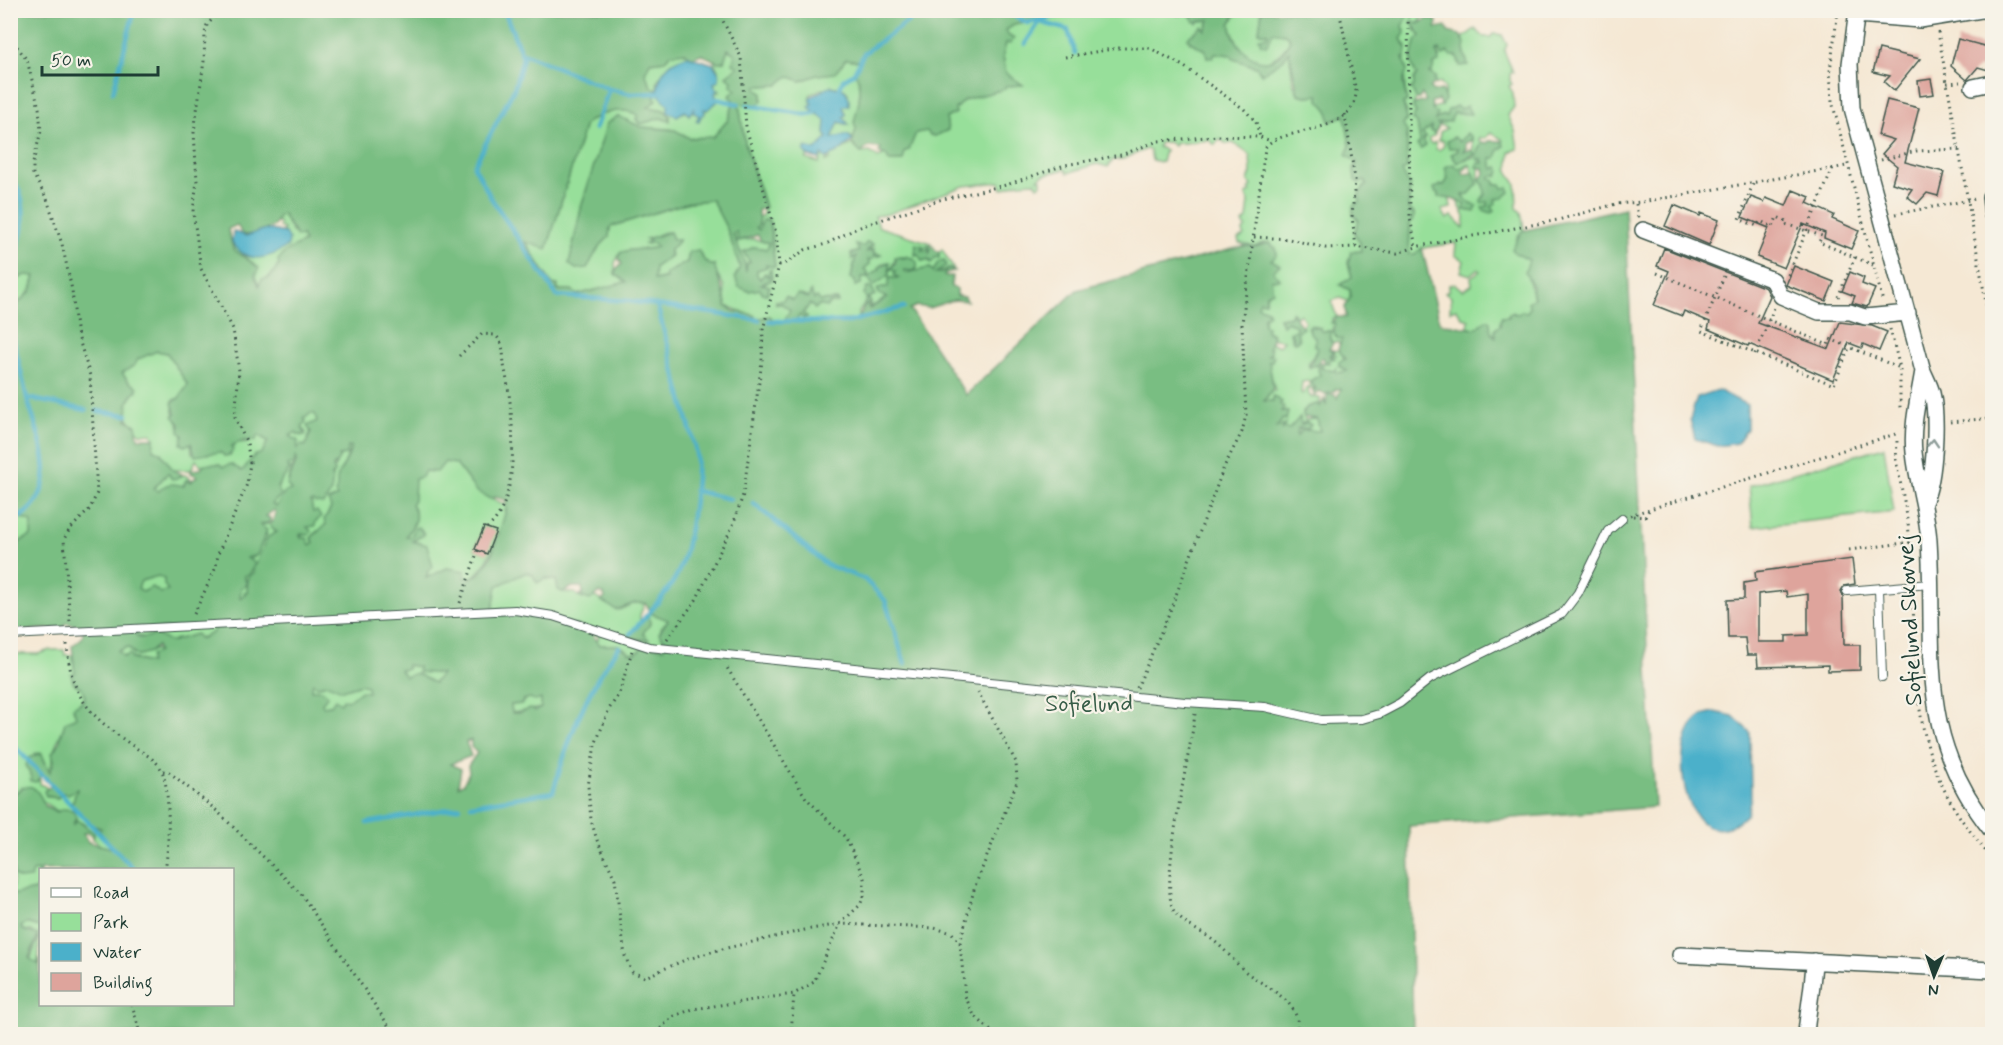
<svg xmlns="http://www.w3.org/2000/svg" width="2003" height="1045" font-family="Mynerve,sans-serif">
	<style>
		.green { fill: #97df9a; stroke: #5b8e67; stroke-width: 1.5; fill-rule: evenodd }
		.forest { fill: #79be82; stroke: #4c7e5b; stroke-width: 1.5; fill-rule: evenodd }
		.water { fill: #4bb0ca; stroke: #35767f; stroke-width: 1.5 }
		.lines { fill: none; stroke-linecap: round; stroke-linejoin: round }
		.stream { stroke: #4bb0ca; stroke-width: 4.5 }
		.building { fill: #dea49c; fill-rule: evenodd }
		.lane-casing { stroke: #3f574c; stroke-width: 10 }
		.street-casing { stroke: #3f574c; stroke-width: 18 }
		.path { stroke: #3f574c; stroke-width: 3; stroke-dasharray: 1.5 4.5; stroke-linecap: butt }
		.lane { stroke: #fff; stroke-width: 8 }
		.street { stroke: #fff; stroke-width: 15 }
		.oneway { stroke: #8f9e9a }
		.labels { text-anchor: middle; stroke-width: 4.5; stroke-linejoin: round; paint-order: stroke }
		.street-label { font-size: 24px; fill: #1f3d34; stroke: #f7f3e8 }
		.park-label { font-size: 24px; fill: #375d48; stroke: #f7f3e8 }
	</style>
	<rect width="100%" height="100%" fill="#f7f3e8"/>
	<filter id="ink" filterUnits="userSpaceOnUse"><feTurbulence type="fractalNoise" baseFrequency=".0167" numOctaves="2"/><feDisplacementMap in="SourceGraphic" scale="12" xChannelSelector="R" yChannelSelector="G"/><feConvolveMatrix kernelMatrix="1 2 1 2 8 2 1 2 1" color-interpolation-filters="sRGB"/></filter>
	<filter id="wash" filterUnits="userSpaceOnUse"><feTurbulence type="fractalNoise" baseFrequency=".008" numOctaves="4" result="noise"/><feDisplacementMap in="SourceGraphic" scale="24" xChannelSelector="R" yChannelSelector="G"/><feGaussianBlur stdDeviation="1.35" result="paint"/><feColorMatrix in="noise" values="0 0 0 0 0 0 0 0 0 0 0 0 0 0 0 0 0 1.4 0 .05"/><feComposite in="paint" operator="in"/></filter>
	<g filter="url(#wash)">
		<rect width="100%" height="100%" fill="#f5e8d4"/>
		<path class="green" d="M1158 10 1165 13 1173 10 1178 15 1189 12 1197 23 1200 20H1209L1205 30 1202 26 1188 38 1190 42 1205 50 1207 57H1212L1215 53 1232 55 1233 59 1256 66 1261 74 1284 59 1289 50 1293 82 1298 94 1306 96 1319 95 1320 100 1328 110 1330 122 1345 114 1350 146 1346 155 1358 161 1354 167 1355 180 1359 183 1365 181 1367 184 1359 194 1360 203 1353 207V214L1359 221 1354 233 1360 242 1361 251 1351 252 1348 263 1352 277 1340 285 1350 290V302L1340 298 1331 301 1337 317 1332 318V322L1335 324 1332 328 1337 338H1342L1340 346 1338 342H1331V331H1321V328L1311 325 1308 328 1315 337V346L1318 348 1308 364 1310 367V365L1319 366 1320 375 1310 381 1316 389 1311 388 1308 381 1302 382 1301 393 1303 394 1306 388H1310L1308 392 1310 396 1320 398V409L1338 412 1339 408 1342 412 1339 414 1321 411 1320 413 1324 414 1319 416 1317 404 1307 407 1303 413 1305 420 1317 419 1320 430 1324 431 1322 426 1325 425 1326 433 1322 435 1323 442H1326L1318 449H1312L1311 444 1319 443 1321 432 1304 430 1297 436 1298 427 1300 430 1308 429 1311 425 1305 422 1300 425V417L1289 430 1284 428 1282 430 1285 424 1276 428 1283 419H1286L1288 412 1281 410 1284 408 1279 404 1282 402 1273 396V401H1264L1272 391H1275L1268 361 1274 356 1267 355 1271 353 1270 342 1279 346 1284 340 1273 339 1272 333 1266 331 1263 317 1269 314 1267 310 1257 306 1260 301 1265 302 1267 294 1272 291 1271 280 1280 279 1273 271 1279 265 1271 262 1277 253 1270 243H1262L1255 247 1239 243 1238 239 1244 236 1243 231 1246 227 1243 223 1247 219 1249 202 1246 194 1251 192 1249 189 1252 186 1248 181 1251 173 1250 155 1233 143 1227 144 1219 139 1215 145 1209 140C1194 141 1190 144 1176 143L1174 146 1169 142 1159 143 1158 147 1165 150 1162 162 1152 160 1150 151 1147 149 1123 159 1113 160 1108 167 1097 164 1068 173 1065 169 1042 175 1038 179H1041V184L1038 186 1035 182 1017 183 1002 189 1000 182 964 186 888 214 875 216 879 227 931 243 930 248 926 246 931 250 928 254 929 250 921 249 924 246 916 245 918 247 915 254 921 256 922 261 929 259V262H932L935 257 939 258 938 254 942 249 954 270 948 268 937 274V272L946 265 944 260 938 262 933 272 931 268 919 270 913 276 912 272 906 273 904 270 913 271 917 268 914 258 897 256 890 270 896 271 894 274 899 278H890L888 287H881L877 290 886 298 868 309 871 306 866 305 871 302 868 298 875 295 872 288H867L864 294 867 300 859 312V320L794 322 800 315 803 318 807 317 803 313 810 304 815 309 819 305 826 307 830 303H838L837 300 820 301 817 297 814 299 811 292 808 298 798 294 792 300 786 296 782 301H776V304H782L790 310 784 321H774L770 316 756 319C754 316 730 307 726 306L724 286 714 269 715 265H710L704 260 698 250 689 252 687 263 666 274V277L653 280 655 267 671 256 670 250 679 240 673 239 670 232C659 231 650 239 646 244L653 243 658 247C645 251 632 247 620 253L615 263V274L626 282 576 295 572 290H557L558 285 552 284 524 240 547 249 585 124C600 113 621 106 638 115L636 119 641 124 660 118 669 121 670 116 664 110 648 107 656 100 654 97 658 93 668 104 672 114 677 116 685 111 689 115 694 107V112L699 116 696 121 699 122 701 116 705 113 704 109 707 110 717 102 715 93 720 91 715 89 714 83 719 81V73L713 59 718 62 724 61 727 49 735 54 733 63 738 67 726 76 732 80 731 86 737 90 730 96 734 100 728 120 713 137 689 138 671 129 641 127 618 116 608 123 582 204 569 264 576 269 587 268 599 247 609 237 610 228 613 226 689 202 712 200 727 229 740 267 735 277 739 287 749 291 760 289 762 293 767 294 770 286 760 285 772 280 771 270H769L768 277 765 273 760 279 756 275 757 270 766 267V265L775 266C773 251 773 237 769 220H763L762 228 758 231 756 227 759 225 757 217 762 216 765 207 745 143 739 104 756 106 762 101V93L756 90 757 86 778 85 788 76 801 81C807 80 811 75 816 75 837 73 831 74 846 59L859 61 855 73C864 81 857 127 854 139L848 135 832 138 839 122 848 125 843 117 846 114 843 106 849 104 848 93 842 88 831 86 827 90 821 89 810 95 812 104 809 107 826 121 825 134 828 138 815 150 806 147 804 151 808 156 806 159 819 163 822 155 828 157 826 161 830 159 829 156 852 144 861 153 870 152 878 158 886 155 889 161H902L905 151 909 149 916 133 927 130 930 135 935 136 948 130 946 118 956 113 955 109 964 100 1005 89 1006 86 1022 85 1006 73 1003 56 1006 42 1010 43 1014 39 1008 35 1006 30 1017 23H1027L1081 11ZM868 242 873 246 868 247 871 249 866 252 874 249 873 252 881 255 876 257 874 254 873 259H868L870 263 864 269 868 272 867 277H862L861 284 855 286V281L851 278 856 256 855 254 852 259 851 254 859 251 856 245 863 247ZM889 262V275L873 285 868 277 879 270 883 263ZM1292 312 1296 318 1300 314 1305 321 1297 332 1299 340 1294 342 1290 333 1296 329V325L1288 321 1282 325 1279 318 1291 316Z
			M1238 11H1262L1259 31 1268 32V41L1272 32 1285 34 1290 39C1286 50 1276 58 1266 62 1245 61 1234 42 1230 24Z
			M1406 11H1420L1425 15 1414 29 1421 36 1411 57 1417 75 1413 91 1417 97 1413 105 1416 112 1412 120 1417 123 1420 142 1423 143 1426 137 1422 134 1431 126V131L1435 135 1429 139V142L1432 144 1435 142 1436 149 1439 150 1444 146 1443 140 1439 141 1440 132 1447 128 1437 124 1453 113 1459 114 1462 109 1435 120 1433 108 1443 105 1445 88 1440 82 1437 84 1429 73 1432 72 1433 64 1440 57 1437 51 1457 55 1459 63 1468 65 1463 47 1464 37 1475 29 1484 37H1491L1493 34 1502 35 1507 45 1504 51 1513 72 1510 74V81L1512 84 1509 86 1513 93 1514 107 1508 115 1515 131 1518 149 1510 152 1508 171 1516 184 1517 208 1521 212 1524 229 1517 237 1514 252 1529 260 1527 274 1534 299 1526 313 1517 315 1514 312 1509 313 1510 316 1501 317 1500 326 1495 332 1496 337 1483 324 1474 329 1468 327 1469 320 1463 318 1456 309 1450 311 1451 297 1445 292 1449 290V285L1455 284 1462 290 1472 285 1471 277 1480 271 1477 269 1470 275 1461 272 1464 261 1455 255 1456 243 1422 248 1415 255 1409 254 1410 224 1414 213 1408 208 1410 186 1401 171 1407 168V132L1402 125 1407 112 1403 103 1407 97C1403 88 1404 55 1407 46L1401 39 1405 30 1403 27ZM1491 133 1502 139 1504 146 1491 158 1493 169 1498 168V176H1490V179H1492L1495 184H1498L1507 192 1503 198 1495 199 1492 207 1484 185 1479 180V163H1483L1478 153 1482 142 1479 141V138H1485ZM1472 137 1474 157 1457 162V141L1460 142 1462 138ZM1470 165 1478 184 1462 194 1469 203 1476 206 1457 201 1465 217 1464 228 1452 216 1447 219 1442 210 1451 208 1450 200 1440 192V185H1444L1448 179 1446 167 1460 169Z
			M680 52 687 53 688 56 671 63 657 81 658 91 651 86 645 73 650 62 665 60 671 53Z
			M279 214H282L292 232 302 236 304 242 283 254C280 268 269 277 259 286L255 276 257 273 255 264 236 252 229 236 245 256C262 259 274 256 288 246L285 233 282 231 284 229 279 227 280 223 277 222Z
			M737 232 738 241 753 239 769 243 767 249 754 247 744 252 750 262 747 263 745 273V265L733 233Z
			M25 275H35L31 290 11 310V283Z
			M1339 350 1345 359 1342 366 1347 371 1337 373 1321 368 1322 363H1328V360L1334 358 1330 354 1336 355 1332 351Z
			M157 351 167 353 188 385 179 398 173 400C171 411 182 437 191 442L192 453 220 452 225 456 237 443 248 442 257 435 268 441 262 453 242 471 201 465 196 460 191 470H173L160 452 153 450 154 438 151 433 141 434C127 420 118 409 137 391L122 373 138 359Z
			M311 413 315 414 317 421 311 430 306 446 297 450 290 437 296 431 301 436 306 433 302 427 306 421 304 419Z
			M351 446 353 448C343 460 338 481 337 495 337 499 326 524 323 530L317 531 311 538 314 542 310 545 299 535H304L307 526 315 524 310 502 327 496C335 476 331 459 351 446Z
			M1884 447 1894 512 1753 527 1749 486Z
			M296 457 288 480 292 490 276 507 272 504C278 488 283 468 296 457Z
			M445 462 456 464 476 491 506 505C505 525 488 570 469 579L465 578 462 571 447 568 426 579 430 561 427 545 411 540 424 534 421 529 414 531 411 537H406L415 523V511L411 504 415 478 425 471 432 472ZM484 527 495 531 487 553 475 549Z
			M168 473 171 478 185 475 193 480H186L182 487 171 485 159 492 153 489Z
			M11 507 21 518 32 522 31 536 19 542V546L11 553Z
			M270 524 277 532C257 544 254 592 240 598V588L247 581 244 576 250 570 252 560 244 558 255 557 267 534 260 525Z
			M527 572 542 579 556 580 562 592 575 593 582 599 593 596 619 610 635 603H645L640 615V623L630 634 623 637 643 641 645 637 642 633 650 624 648 612 669 620 661 628V637L666 641 664 649 631 653 619 645H600L597 641 599 636 591 633 493 610 496 585Z
			M158 576 164 579 168 591 161 593 141 591 138 588 141 581Z
			M216 626 217 630C196 645 185 633 170 642 159 637 145 640 136 635V630Z
			M128 647 134 655 159 649 150 663 121 655 118 651Z
			M50 650H64L65 655H72L78 686 82 688 85 697 73 710 77 717 64 726 54 750 50 773 42 754 35 753 31 779 38 781 40 778V784L46 787 48 797 58 798 63 793 77 789 73 801 68 803 91 825 102 828 116 850 105 849 93 839 94 835 87 831 85 824 75 821 76 817C49 812 44 798 22 787L11 796V654H38Z
			M407 665 418 667 426 673 429 671 441 674 434 683 405 677 400 670 407 669Z
			M313 683 321 686 328 683 342 690 360 684 367 686 368 692 342 703 323 706 311 690Z
			M529 697 542 699 541 708 512 713 511 705 521 704Z
			M11 867 33 872 38 870 39 879 36 890 11 895 14 880 11 878Z
			M26 923 40 927 38 965 30 960 38 939 32 931 22 930V924Z"/>
		<path class="forest" d="M11 11H1081L1027 23H1017L1006 30 1008 35 1014 39 1010 44 1006 43 1003 56 1006 73 1023 85 1006 86 1005 89 964 100 955 109 956 113 946 118 948 130 935 136 930 135 927 131 916 133 909 150 905 151 903 161H889L886 155 879 153 881 148 868 147 861 153 852 144 856 129 854 122 859 101V80L855 73 859 61 846 59 835 73 817 75 801 81 788 76 778 85 757 86 756 89 762 93V101L756 106 739 104 745 143 765 208 758 210 759 225 756 227 759 230 763 220H769L775 267 766 265 767 267 757 270V275L760 279 765 273 768 277 769 270 771 269 772 280 761 284 770 286 767 294 762 293 760 289 749 291 739 287 735 277 740 267 727 229 712 200 689 202 613 226 610 228 609 237 599 247 587 268 576 269 569 264 582 204 607 123 618 116 641 127 675 130 689 138 713 137 728 120 734 101 729 96 736 90 731 86 732 80 726 76 738 67 733 63 735 54 728 49 724 61 718 62 701 54 692 58 684 52 671 54 665 60 650 62 645 73 651 86 658 92 654 97 657 100 648 107 664 110 670 116V121L660 118 641 124 636 119 638 115C621 106 600 113 585 124L547 249 525 242 552 284 558 286 557 290H572L577 295 626 282 615 274 617 268 622 264 619 259 620 253C631 247 645 251 657 247L653 243 645 244 650 240 646 239 670 232 673 239 679 240 670 250V256L655 267 654 280 666 278 665 274 687 262 689 252 698 250 704 260 710 265H715C714 273 726 292 726 306L734 311 754 315 756 319 770 316 774 321H784L790 310 782 304H776V301H782L786 296 792 300 798 294 808 298 811 292 814 299 817 297 820 301 837 300 838 303H830L826 307 819 305 815 309 810 304 803 313 807 317 803 318 800 315 794 322 858 320 867 300 864 294 867 288H872L875 295 868 298 871 303 866 305H871L868 308 870 309 887 298 879 294 878 288 888 287 889 278H899L894 274 896 271 890 270 896 262 895 257 905 258 906 256C912 259 919 258 917 268L913 271 904 270 906 273 930 268 933 272 938 262 944 260 946 265 936 273H943L948 268 954 271 946 273 944 276H952L951 287 957 289V296L964 297 967 301 954 300 929 308 917 306 910 309 966 395 1077 290 1244 246 1255 247 1268 243 1276 248 1277 255 1271 260 1280 265 1273 271 1280 279 1271 280 1273 291 1266 294 1265 302 1260 301 1258 306 1267 310 1269 314 1264 317V325L1267 326 1266 331 1273 335 1269 347 1271 353 1268 355 1274 356 1272 361H1269L1273 388 1264 401H1273V396L1282 402 1280 404 1284 408 1281 411 1288 412 1286 420 1283 419 1276 428 1285 424 1282 430 1284 428 1289 429 1300 417 1301 425 1306 422 1311 425 1308 429 1298 428 1297 436 1303 430 1320 431 1317 419 1304 417 1303 413 1307 407 1317 404 1320 407 1324 399 1326 406 1327 394 1335 395 1337 398 1341 389H1335V392L1324 394 1320 391 1315 396 1312 390 1316 389 1310 381 1320 375 1318 370 1320 362 1323 364 1321 368 1334 371 1336 368 1337 373 1347 371 1339 366V362L1345 359 1338 349 1342 339 1337 338 1334 333 1335 323H1331L1337 317H1346L1345 307 1351 296 1350 290 1340 285 1352 277 1348 263 1351 252 1361 251 1360 242 1354 233 1359 221 1353 214V206L1360 202 1359 194 1367 184 1365 181 1359 183 1355 180 1354 171 1357 162 1346 155 1350 146 1345 115 1330 122 1328 110 1319 100V95L1306 96 1298 94 1289 51 1284 59 1262 74 1256 67 1233 59 1231 55 1215 53 1212 57H1207L1205 50 1190 42 1188 38 1202 26 1205 30 1210 20 1194 22 1189 12 1178 15 1173 11H1204L1209 15 1217 11H1238L1230 24C1236 56 1274 81 1290 39L1285 34 1273 32 1267 45 1261 44 1259 38 1266 37 1268 33 1259 32 1262 11H1406L1407 18 1403 26 1405 33 1401 39 1407 48 1406 56 1403 58 1407 70 1403 83 1407 101 1403 103 1407 119 1403 125 1407 132V168L1402 171 1410 186 1408 208 1415 215 1410 224 1409 254 1414 255 1422 248 1440 323 1474 329 1487 320 1490 321 1491 333 1496 337 1495 329 1500 326 1501 317H1509V313L1518 314 1522 311 1526 313 1530 308 1528 302 1534 298 1532 285 1525 272 1529 260 1515 253 1512 249 1522 231 1625 208 1655 807 1409 826 1413 1034H11V895L36 890 39 879 37 870 33 872 30 878 20 879 14 876 13 868 11 867V796C29 782 35 782 45 806L57 812 63 809 73 810 76 817 73 825 77 820 94 833 93 837 88 833H83L88 842 115 849 99 833 101 828 91 825 68 802 73 801 77 789 68 794 63 793 57 798 46 796 44 791 51 786 42 776 36 782 30 781 31 777 26 765 29 758 40 753 50 772 54 761 52 753 59 744 65 722 76 717 73 707 82 702 85 697 82 688 73 683 71 674 75 673 72 646 83 637V627L66 623 62 628 11 631V553L19 546V542L31 536 32 522 21 518 11 507V310L31 291 35 276 25 275 11 283ZM282 214 297 237 302 236 304 242 286 251 278 260 279 265 269 278 262 279 259 286 255 276 259 268 233 249 228 229 237 225 242 234 249 235 274 226 279 215ZM737 232 738 241 758 235 761 241 769 243 767 249 754 247 743 252 750 262 747 263 746 272 744 261 733 234ZM157 351 167 353 188 385 179 398 172 403 176 414 173 416 180 424 179 432 183 435 181 444 185 446 191 443 195 456 220 452 225 456 230 455 233 450 232 446 241 441H255L258 435 268 441 262 453 254 456 242 471 231 464 223 467 220 464H204L200 469 191 470V473L197 476 191 482 186 480 184 486C174 484 167 481 159 491L153 489 168 473 172 479 179 478 182 474 173 470 160 452 153 450 154 438H138L136 425 127 420 128 402 138 387 129 382 122 373 135 365 138 359ZM311 413 315 414 317 421 307 426 311 432 305 446 301 445 297 449 298 441 290 436 296 432 298 435H305L302 427 306 421 304 419ZM351 446C351 455 344 464 339 473 335 480 339 486 335 493L337 497 328 501 331 508 324 520 326 524 311 538 314 542 310 545 307 538H301L300 534 309 535 311 531 307 527 315 526V522L321 517 317 511 313 512 311 502 323 504C332 493 333 488 332 475L335 473 333 467 339 459V456L347 455 348 447ZM296 457 297 460 287 485 291 490 285 492 276 507 272 504 281 495 277 487 290 469 287 466 294 463ZM445 462 456 464 476 491 490 499 495 497 506 500V511L491 557 479 574 469 579 465 578V571L447 568 426 578 428 571 433 567 427 545 412 541 424 535 419 527 415 528 411 537 406 536C414 525 420 516 411 504L414 500 415 479 422 477 425 471 437 472ZM274 510 276 513 270 526 277 532 268 537 253 569 254 573 248 577 247 592H244L245 594 240 598 241 588 247 585 244 576 250 574 255 563 247 558 257 555 267 530 260 525 270 522V518L266 516ZM527 572 533 575 537 583 546 578 556 580 558 590 562 592 573 587H582L583 593 578 596 590 600 599 593 604 594 605 598 601 601 616 610 635 603H645L650 610 648 612 668 620 659 633 666 641 664 648 644 646 636 653H630L619 645H600L591 633 592 629 515 610 493 609 497 586ZM158 576 164 579V585L168 590 161 593 152 587 143 592 138 588 141 581ZM216 626 212 633 200 639 196 634 170 642 157 635 140 638 136 635V630ZM157 646 158 652 151 655 150 663 132 659 130 654 124 657 118 651 128 647 137 656 150 652ZM407 665 418 667V672L441 674 434 683 416 673 405 677 400 670 407 669ZM313 683 317 686 328 684 342 690 361 684 367 686 368 692 361 691 349 700 343 699 341 703 335 699 331 705 323 706 322 703 328 695 322 690H311ZM530 698 536 701 541 699V708L535 711 530 709 520 713H512L511 705 522 704 523 700ZM471 740V747L477 753 468 766 469 772 463 784 458 786 461 769 450 764 471 756 466 742ZM40 870H232V1004H40V959L38 964 29 958 38 935 22 930 21 927 26 923 40 927Z
			M1429 18 1437 21 1436 28 1446 26 1448 32 1460 35 1465 43 1464 50 1468 65 1460 66 1457 56H1451L1447 52 1443 56 1440 50 1437 51 1439 62 1434 64 1432 72 1429 73 1436 77 1434 81 1437 84 1432 85 1430 89 1433 92 1442 90 1445 100 1441 106 1438 100 1431 102 1433 111 1438 113 1435 120 1443 115 1446 116 1448 110 1456 106 1460 109 1467 106 1471 114 1453 113 1451 121 1437 124 1439 126 1435 133 1431 131V127L1422 134 1426 137 1423 140 1426 146 1421 149 1417 145 1420 142 1417 123 1412 120 1416 112 1413 108 1414 104 1426 101 1422 94 1419 99H1416L1411 88 1414 86V79L1417 75C1408 65 1412 42 1421 36L1411 22 1413 20 1418 24Z
			M1467 133 1472 137 1471 141 1465 143 1466 148 1463 151 1472 150 1475 154 1457 163 1451 154 1458 151V148H1449L1447 141 1454 137 1460 142Z
			M1489 141H1502L1504 146 1499 149 1496 158H1491L1493 169 1498 167 1500 171 1498 176H1490V179L1494 180 1495 184H1501L1503 188 1508 187 1510 192 1503 198 1495 199 1496 203 1492 207 1495 211 1491 213 1483 210 1482 207 1488 206V202L1481 203V200L1485 194 1484 185 1479 180 1485 173 1484 169 1477 167 1478 163H1483L1482 159 1478 160 1476 154 1482 142 1487 143Z
			M1453 164 1459 169 1466 164 1470 165 1463 171V174L1474 173 1478 184 1469 194 1463 195 1469 203 1477 206 1475 212 1464 210V204L1452 199 1439 197V193L1435 192 1434 188 1444 185 1448 179 1445 167Z
			M867 242 873 244 866 252 874 249 873 252 881 255 876 257 874 254 873 259 868 260 870 264 864 269 868 272 867 277H862L861 284 855 286V281L851 278 856 256 852 259 851 254 859 251 856 245 863 247Z
			M916 244 924 246 921 250H929V254L931 250 926 246H933L936 251H939V258L936 257 931 263 929 259 922 261 918 254 915 255Z
			M889 262V275L873 286 868 277 880 269 879 267Z
			M1291 312 1303 328 1297 332 1299 340 1294 342 1292 340 1294 338 1290 333 1296 329V326L1288 321 1283 325 1279 318 1290 316Z
			M1309 326 1320 328 1321 331H1331L1330 341 1333 343 1329 349 1336 351H1332L1333 355H1329L1335 358 1328 360 1330 363 1324 362V358H1321L1317 365 1309 367 1318 348 1315 346 1316 338 1310 333Z
			M645 616 649 617 650 624 643 633 649 640 622 637 630 634Z"/>
		<path class="water" d="M688 56 713 64 719 73V81L714 83 716 89H719L715 93 717 102 707 110 704 109 705 113 701 116 699 122 696 121 699 116 693 112 694 108 689 115 685 111 677 116 668 112V105L658 93C657 75 668 60 688 56Z
			M831 86 845 90 849 98V105L843 106 846 115 843 117 849 125 839 122 832 138 848 135 853 140 837 153 826 158 822 155 819 159 808 156 804 151 806 147 815 150 828 138 825 134 826 121 809 107 812 104 809 98Z
			M266 229 285 233 289 240 288 246C268 260 247 265 232 242L233 231 246 236Z
			M1718 390 1747 405V429L1737 443 1718 446 1695 439 1690 419 1697 397Z
			M1714 712 1733 716 1750 732 1751 797 1747 814C1688 872 1662 742 1701 716 1704 714 1711 713 1714 712Z"/>
		<g class="lines">
			<path class="stream" d="M504 10 523 58 514 89 474 166 491 198 557 296 629 301 759 320
				M1006 10 1027 23 1081 10
				M1040 22 1068 30 1075 53
				M1025 44 1040 21
				M523 53 609 89 631 94 658 93
				M840 88 843 80 854 73 864 53 924 10
				M113 92 133 16
				M717 99 739 104
				M747 105 808 115 815 113
				M595 129 609 89
				M10 176C32 202 23 237 10 265
				M769 321 849 322 904 307
				M10 326 27 398 86 410
				M97 411 127 415
				M696 491 730 499
				M753 503 827 565 864 579 885 600 905 664
				M20 517C64 489 38 436 27 398
				M630 634C645 617 663 599 674 580 690 555 698 480 696 451L657 305
				M10 742 135 870
				M471 805 553 792C569 738 585 691 619 647
				M367 823 460 807"/>
		</g>
		<g id="blocks">
			<path class="building" d="M1958 39 1992 48V71L1978 67 1967 80 1951 66Z
				M1879 49 1920 59 1894 91 1884 82 1890 76 1873 72Z
				M1931 79 1934 94 1920 96 1918 81Z
				M1887 100 1919 108 1905 162 1944 172 1938 196 1927 193 1917 204 1907 196 1912 189 1892 183 1897 166 1882 154 1894 140 1878 135Z
				M1793 190 1810 197 1807 203 1834 215 1832 219 1859 231 1851 249 1824 238 1825 233 1803 224 1784 268 1757 257 1769 228 1742 217 1751 197 1764 202 1766 198 1786 206Z
				M1674 205 1700 216 1701 213 1719 220 1709 245 1665 226Z
				M1664 248 1766 288 1770 296 1758 323 1829 349 1840 322 1872 326 1887 332 1879 351 1863 344 1862 348 1849 343 1833 380 1749 344 1748 346 1708 329 1710 322 1684 311 1682 316 1654 305 1669 271 1657 266Z
				M1794 266 1834 282 1826 301 1786 285Z
				M1850 272 1864 278 1862 284 1875 289 1867 307 1852 303 1855 296 1842 291Z
				M484 527 496 531 487 554 475 549Z
				M1852 559 1855 584 1844 586 1841 591 1843 596 1844 645H1860V670L1828 671V665L1758 667 1757 655H1747L1745 638H1728L1727 600 1744 599V583L1756 581 1755 572ZM1786 591 1787 597 1808 594V635L1786 636V642H1758V594Z"/>
		</g>
	</g>
	<g filter="url(#ink)">
		<use href="#blocks" fill-opacity="0" stroke="#3f574c" stroke-width="1.5"/>
		<g class="lines">
			<g class="lane-casing">
				<path id="lane" d="M1879 589 1882 677
					M1847 591 1930 584
					M10 635 515 610 553 616 649 647 1185 702 1265 707 1321 720 1362 719 1379 714 1400 703 1430 679 1562 614 1578 593 1608 531 1622 519"/>
			</g>
			<g class="street-casing">
				<path id="street" d="M1857 10 1850 64 1852 108 1923 371C1926 378 1930 385 1932 393 1938 417 1935 477 1925 500
					M1857 15 1920 20 1981 10
					M1973 87 1992 83
					M1992 215 1990 197 1992 196
					M1643 230 1773 280 1781 296 1819 312H1850L1865 317 1908 313
					M1923 371C1919 396 1911 426 1914 452 1917 483 1927 509 1929 541 1936 653 1915 735 1992 831
					M1680 955 1992 970
					M1806 1034C1808 1009 1813 987 1814 961"/>
			</g>
			<path class="path" d="M126 10 138 13 147 10
				M193 10H223
				M346 10 380 15 411 10
				M1408 10 1410 218 1416 247
				M1838 10 1830 71 1832 101 1883 302
				M1938 32 1992 337
				M10 37 27 60 39 108 41 131 33 163V174L47 199 62 244 72 290 76 329 90 376 97 493 90 509 70 529 64 539 70 623
				M1065 57 1118 48H1150L1183 66 1244 109 1256 122 1260 137
				M1947 83 1960 82
				M1345 114 1355 180 1352 217 1356 247
				M1881 160 1916 151 1959 149
				M1753 184 1739 219 1757 226 1760 221 1773 227 1777 217 1786 221 1785 224 1822 236 1819 242 1873 265
				M1636 204 1638 218
				M1896 214 1975 199
				M1254 237 1289 239 1325 248 1356 247 1397 253 1420 246 1558 220 1616 204 1642 202 1847 166
				M779 265 784 264 805 250 826 244 857 228 939 200 1006 185 1065 165 1121 155 1158 141 1218 136 1260 137 1271 141
				M1657 273 1828 345 1830 339 1900 368
				M1788 275 1833 168
				M1724 276 1701 331 1834 385 1849 348
				M1838 297 1855 257
				M1890 329 1900 368V408
				M1755 354 1774 308
				M459 356 482 334 495 335C506 344 502 358 505 370 513 409 523 501 487 528
				M1950 422 1992 418
				M1897 441 1896 460 1908 521 1912 574
				M1630 515 1899 433
				M1633 516 1645 517 1650 508
				M1849 550 1912 542
				M1913 596C1915 668 1914 740 1952 804 1963 824 1978 841 1992 859
				M460 603 478 550
				M194 614 216 567 218 554 247 484 250 463 247 443 235 418 239 371 233 329 201 269 193 211 197 181 194 132 204 61 205 33 207 25 219 12
				M667 639 696 600 733 525 743 495 762 361 763 330 779 265 776 233 746 127 741 57 723 21 721 10
				M67 644C70 697 91 717 133 746 143 753 156 759 161 769 171 787 169 849 165 870
				M632 651 619 694 609 709 595 745 588 786 591 820 597 840 615 879 625 956 632 972 645 977 685 960 718 950 805 930 840 924 934 928 952 933 960 943 965 996 974 1015 994 1034
				M1137 688 1170 611 1224 467 1242 432 1246 415 1242 323 1265 148C1277 126 1356 137 1356 91L1339 10
				M1195 714C1191 751 1158 885 1174 911 1182 925 1202 931 1214 941 1226 950 1235 963 1246 972 1266 988 1306 1003 1296 1034
				M163 771 169 772 217 811 302 895 394 1034
				M960 943 975 886 1017 782 1016 762 978 692
				M132 1004 140 1034
				M658 1034 660 1029 672 1017 693 1009 794 994 814 982 840 924 860 905 864 896V878L846 838 806 798 726 666
				M791 1034 794 994"/>
			<use href="#lane" class="lane"/>
			<use href="#street" class="street"/>
		</g>
		<defs><path id="oneway-chevron" d="M-2-3.5L2.5 0L-2 3.5" fill="none" stroke-width="1.6" stroke-linecap="round" stroke-linejoin="round" transform="scale(1.5)"/></defs>
		<use class="oneway" href="#oneway-chevron" transform="translate(1933 443) rotate(-86)"/>
	</g>
	<g class="labels">
		<g class="street-label">
			<text transform="translate(1909 620) rotate(-93)" y="8">Sofielund Skovvej</text>
		</g>
		<g class="park-label">
			<text x="1089" y="711">Sofielund</text>
		</g>
	</g>
	<rect width="2003" height="1045" fill="none" stroke="#f7f3e8" stroke-width="36"/>
	<rect x="39" y="868" width="195" height="138" fill="#f7f3e8" stroke="#a1aaa0" stroke-width="1.5"/>
	<rect x="51" y="888" width="30" height="9" fill="#ffffff" stroke="#a1aaa0" stroke-width="1.5"/>
	<text x="93" y="898" font-size="18" fill="#1f3d34">Road</text>
	<rect x="51" y="913" width="30" height="18" fill="#97df9a" stroke="#a1aaa0" stroke-width="1.5"/>
	<text x="93" y="928" font-size="18" fill="#1f3d34">Park</text>
	<rect x="51" y="943" width="30" height="18" fill="#4bb0ca" stroke="#a1aaa0" stroke-width="1.5"/>
	<text x="93" y="958" font-size="18" fill="#1f3d34">Water</text>
	<rect x="51" y="973" width="30" height="18" fill="#dea49c" stroke="#a1aaa0" stroke-width="1.5"/>
	<text x="93" y="988" font-size="18" fill="#1f3d34">Building</text>
	<g transform="translate(1934 976) rotate(182)" stroke="#f7f3e8" stroke-width="4.5" paint-order="stroke">
	<path d="M0-4.5L10 22L0 15L-10 22Z" fill="#1f3d34"/>
	<text y="-9" font-size="16" font-weight="bold" text-anchor="middle" fill="#1f3d34">N</text>
	</g>
	<path d="M42 66v9h116v-9" fill="none" stroke="#1f3d34" stroke-width="3"/>
	<text x="51" y="66" font-size="18" fill="#1f3d34" stroke="#f7f3e8" stroke-width="4.5" paint-order="stroke">50 m</text>
</svg>
